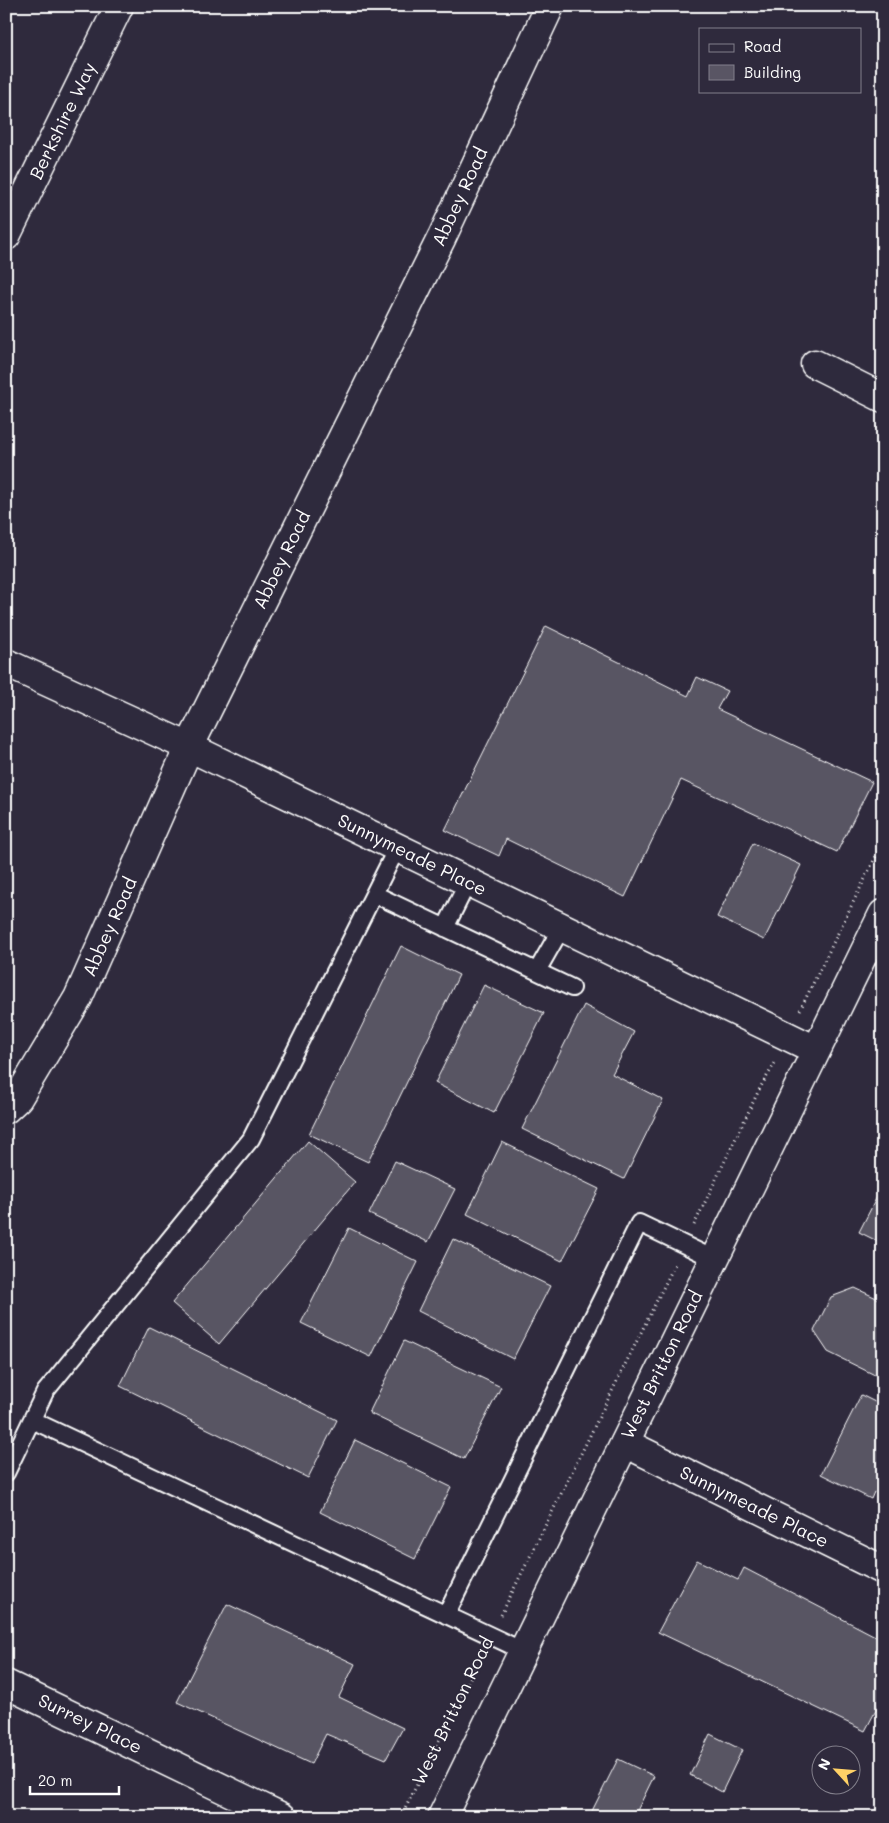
<svg xmlns="http://www.w3.org/2000/svg" width="889" height="1823" font-family="Mali,sans-serif">
	<style>
		.building { fill: #595564; stroke: #fff }
		.lines { fill: none; stroke-linecap: round; stroke-linejoin: round }
		.service-casing { stroke: #fff; stroke-width: 20 }
		.minor-casing { stroke: #fff; stroke-width: 31 }
		.secondary-casing { stroke: #fff; stroke-width: 31 }
		.path { stroke: #fff; stroke-width: 3; stroke-dasharray: 1 4; stroke-linecap: butt }
		.service { stroke: #2f2a3d; stroke-width: 16 }
		.minor { stroke: #2f2a3d; stroke-width: 28 }
		.secondary { stroke: #2f2a3d; stroke-width: 28 }
		.labels { text-anchor: middle; stroke-width: 4; stroke-linejoin: round; paint-order: stroke }
		.street-label { font-size: 18px; fill: #fff; stroke: #2f2a3d }
	</style>
	<rect width="100%" height="100%" fill="#2f2a3d"/>
	<filter id="ink" filterUnits="userSpaceOnUse"><feTurbulence type="fractalNoise" baseFrequency=".02" numOctaves="2"/><feDisplacementMap in="SourceGraphic" scale="10" xChannelSelector="R" yChannelSelector="G"/><feConvolveMatrix kernelMatrix="1 2 1 2 8 2 1 2 1" color-interpolation-filters="sRGB"/></filter>
	<g filter="url(#ink)">
		<path class="building" d="M546 626 688 696 697 677 727 691 717 709 872 782 837 852 681 780 625 897 506 839 499 856 445 830Z
			M753 843 801 865 764 940 717 917Z
			M401 946 459 975 368 1162 309 1134Z
			M484 985 544 1013 494 1113 435 1083Z
			M584 1005 634 1032 612 1074 663 1100 624 1179 522 1129Z
			M308 1141 355 1182 219 1344 172 1303Z
			M502 1142 599 1189 562 1261 467 1214Z
			M395 1161 455 1189 428 1242 369 1214Z
			M881 1189 883 1190V1244L859 1232Z
			M349 1228 418 1262 371 1357 301 1323Z
			M453 1239 550 1286 513 1359 418 1311Z
			M855 1288 883 1301V1379L828 1352 814 1331 831 1297Z
			M149 1327 337 1420 308 1478 120 1386Z
			M404 1341 501 1387 464 1459 369 1413Z
			M861 1395 883 1406V1496L874 1492 871 1499 821 1474Z
			M355 1440 451 1487 415 1559 320 1512Z
			M697 1560 738 1580 744 1568 883 1640V1697L865 1731 658 1632Z
			M227 1604 355 1664 339 1697 403 1728 386 1759 326 1734 311 1764 177 1702Z
			M710 1734 742 1750 722 1792 690 1775Z
			M618 1759 654 1776 634 1817H589Z"/>
		<g class="lines">
			<g class="service-casing">
				<path id="service" d="M374 894 572 988
					M445 928 468 882
					M537 971 562 927
					M32 1420 523 1651
					M6 1473 45 1392 251 1139 397 848
					M446 1615 639 1223 714 1259"/>
			</g>
			<g class="minor-casing">
				<path id="minor" d="M6 236 119 6
					M815 364 883 398
					M6 663 189 747 816 1050
					M6 1109 18 1098 78 998 189 747 442 237 550 6
					M625 1443 883 1570
					M6 1684 282 1817"/>
			</g>
			<g class="secondary-casing">
				<path id="secondary" d="M442 1817 883 914"/>
			</g>
			<path class="path" d="M800 1010 883 842
				M694 1225 760 1088 775 1063
				M501 1615 675 1264
				M401 1817 481 1656"/>
			<use href="#service" class="service"/>
			<use href="#minor" class="minor"/>
			<use href="#secondary" class="secondary"/>
		</g>
	</g>
	<g class="labels">
		<g class="street-label">
			<text transform="translate(63 121) rotate(-64)" y="6">Berkshire Way</text>
			<text transform="translate(460 197) rotate(-65)" y="6">Abbey Road</text>
			<text transform="translate(282 560) rotate(-64)" y="6">Abbey Road</text>
			<text transform="translate(412 855) rotate(26)" y="6">Sunnymeade Place</text>
			<text transform="translate(110 927) rotate(-66)" y="6">Abbey Road</text>
			<text transform="translate(662 1365) rotate(-64)" y="6">West Britton Road</text>
			<text transform="translate(754 1507) rotate(26)" y="6">Sunnymeade Place</text>
			<text transform="translate(453 1711) rotate(-64)" y="6">West Britton Road</text>
			<text transform="translate(90 1724) rotate(26)" y="6">Surrey Place</text>
		</g>
	</g>
	<rect width="889" height="1823" fill="none" stroke="#2f2a3d" stroke-width="25"/>
	<rect x="12" y="12" width="864" height="1798" fill="none" stroke="#fff" stroke-width="2" filter="url(#ink)"/>
	<rect x="699" y="28" width="162" height="65" fill="#2f2a3d" stroke="#827f8b"/>
	<rect x="709" y="44" width="25" height="8" fill="#2f2a3d" stroke="#827f8b"/>
	<text x="744" y="52" font-size="15" fill="#ffffff">Road</text>
	<rect x="709" y="65" width="25" height="15" fill="#595564" stroke="#827f8b"/>
	<text x="744" y="78" font-size="15" fill="#ffffff">Building</text>
	<g transform="translate(836 1770) rotate(296)"><circle r="24" fill="#2f2a3d" stroke="#827f8b"/>
	<path d="M0-4L9 19L0 12L-9 19Z" fill="#ffd166"/>
	<text y="-8" font-size="14" font-weight="bold" text-anchor="middle" fill="#ffffff">N</text>
	</g>
	<path d="M30 1786v8h89v-8" fill="none" stroke="#ffffff" stroke-width="2.5"/>
	<text x="38" y="1786" font-size="15" fill="#ffffff" stroke="#2f2a3d" stroke-width="4" paint-order="stroke">20 m</text>
</svg>
